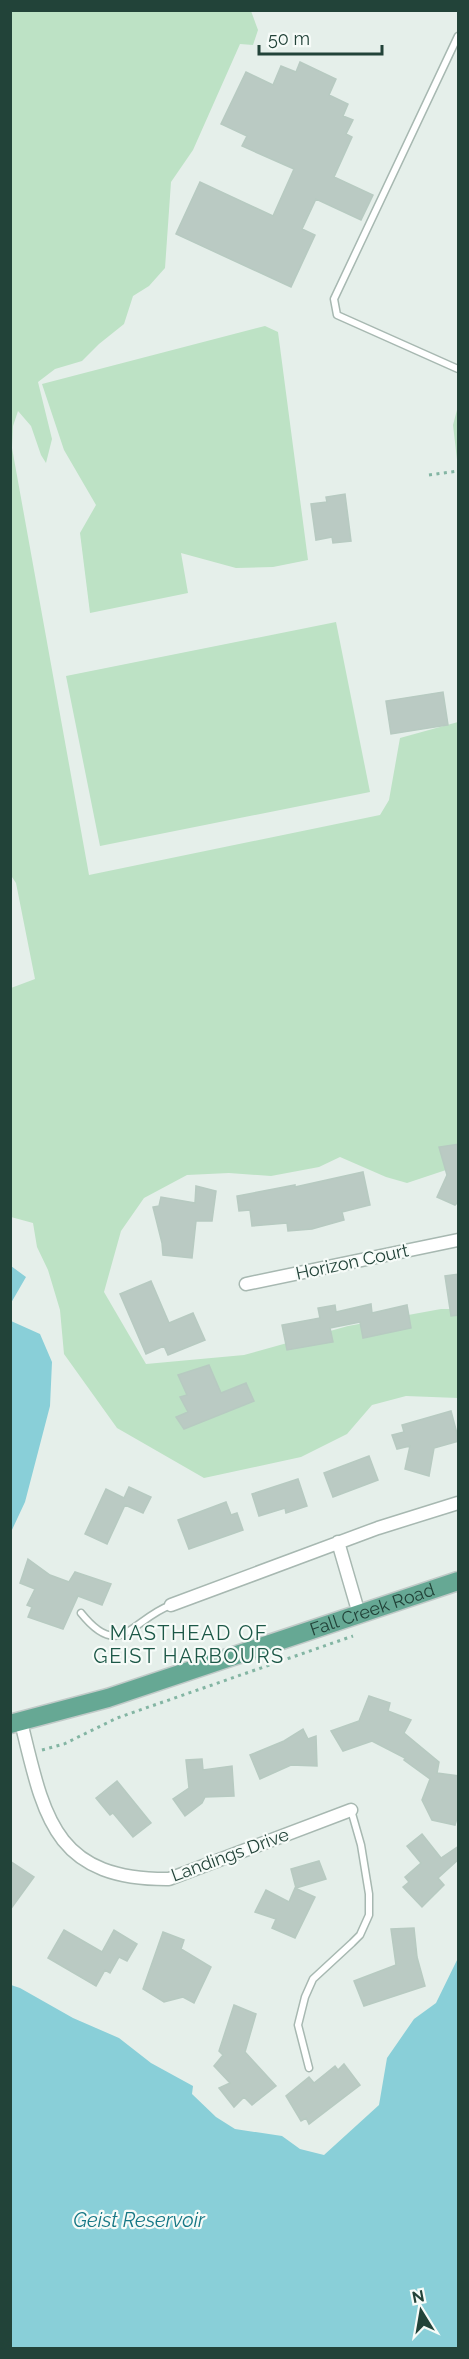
<svg xmlns="http://www.w3.org/2000/svg" width="469" height="2359" font-family="Raleway,sans-serif">
	<style>
		.green { fill: #bde2c5 }
		.water { fill: #89cfd8 }
		.building { fill: #bacac3; stroke: #b7cac1; stroke-width: 1.5 }
		.lines { fill: none; stroke-linecap: round; stroke-linejoin: round }
		.service-casing { stroke: #a7b8b1; stroke-width: 9 }
		.minor-casing { stroke: #a7b8b1; stroke-width: 15 }
		.primary-casing { stroke: #c1cac8; stroke-width: 21 }
		.path { stroke: #83b5a3; stroke-width: 3; stroke-dasharray: 3 4.5; stroke-linecap: butt }
		.service { stroke: #fff; stroke-width: 6 }
		.minor { stroke: #fff; stroke-width: 12 }
		.primary { stroke: #66a894; stroke-width: 18 }
		.labels { text-anchor: middle; stroke-width: 4.5; stroke-linejoin: round; paint-order: stroke }
		.street-label { font-size: 18px; fill: #224339; stroke: #f6fbf8 }
		.neighbourhood-label { font-size: 20px; letter-spacing: 1.5px; fill: #1c5847; stroke: #f6fbf8 }
		.water-label { font-size: 20px; font-style: italic; fill: #167785; stroke: #f6fbf8 }
	</style>
	<rect width="100%" height="100%" fill="#e5efea"/>
	<path class="green" d="M10 11H251L258 30 253 45 240 44 193 150 171 182 165 268 149 286 133 296 124 324 99 344 82 361 55 369 38 382 52 439 46 463 41 455 31 426 18 411 13 426 12 448 89 875 380 815 389 800 400 738 458 722V1166L407 1183 386 1177 340 1157 319 1167 271 1176 229 1173 187 1175 144 1198 121 1231 104 1292 146 1364 244 1355 348 1326 441 1309H458V1398L406 1396 372 1405 347 1434 301 1457 204 1478 117 1428 64 1354 60 1310 48 1270 37 1247 33 1223 11 1217V988L35 979 16 883 10 874Z
		M265 326 278 332 308 560 273 567 236 568 181 553 188 593 90 613 80 533 96 505 64 450 42 384Z
		M457 410H458V468L453 425Z
		M336 622 370 792 100 846 66 676Z"/>
	<path class="water" d="M11 1266 26 1277 11 1303Z
		M11 1321 40 1334 52 1362 50 1406 25 1502 11 1532Z
		M458 1958V2348H11V1985L20 1988 73 2018 119 2038 151 2063 193 2086 192 2094 216 2117 235 2129 282 2136 300 2149 324 2155 379 2105 387 2058 414 2019 436 2003Z"/>
	<path class="building" d="M300 62 336 79 329 95 348 104 343 116 353 120 346 134 352 137 334 177 373 195 361 220 316 199 302 229 315 235 291 287 176 234 200 182 273 216 294 169 242 146 247 136 221 124 246 72 273 85 281 66 296 72Z
		M345 494 351 541 333 543 332 537 316 540 311 504 327 502 326 497Z
		M443 692 448 725 391 734 386 701Z
		M459 1144V1201L455 1205 437 1197 447 1175 439 1147Z
		M363 1172 370 1205 342 1212 344 1220 312 1229 288 1231 287 1223 252 1226 250 1210 239 1211 237 1196 295 1185V1187Z
		M196 1186 216 1191 212 1221H196L192 1258 163 1255 162 1243 153 1207 159 1206 161 1197 195 1203Z
		M459 1274V1315L451 1316 445 1276Z
		M151 1281 169 1323 193 1313 205 1340 168 1355 164 1346 146 1354 120 1294Z
		M371 1304 372 1313 407 1305 411 1328 363 1338 360 1322 330 1328 333 1342 287 1350 282 1325 320 1318 318 1308 335 1305 336 1312Z
		M209 1365 221 1393 246 1383 254 1401 184 1429 176 1417 188 1412 180 1397 187 1395 178 1375Z
		M451 1411 459 1441 434 1448 429 1476 405 1469 410 1446 397 1449 392 1435 404 1432 402 1425Z
		M369 1456 378 1480 333 1497 324 1473Z
		M298 1479 307 1506 286 1513 285 1508 259 1516 252 1494Z
		M129 1487 151 1497 143 1513 125 1505 107 1544 85 1534 106 1489 124 1498Z
		M226 1502 231 1515 237 1513 243 1530 189 1549 178 1520Z
		M28 1559 50 1575 69 1582 75 1572 111 1584 102 1605 78 1596 63 1629 28 1617 32 1607 27 1605 35 1589 20 1583Z
		M369 1696 390 1703 388 1711 411 1720 404 1733 439 1762 437 1773 459 1776V1811L455 1825 432 1820 422 1800 430 1779 404 1760 405 1758 372 1741 343 1751 331 1731 359 1721Z
		M303 1729 308 1739 316 1736 317 1766 291 1765 260 1779 250 1755 284 1741Z
		M202 1759 203 1770 232 1766 234 1796 205 1797 202 1803 185 1816 173 1799 189 1788 186 1760Z
		M117 1781 151 1823 133 1837 113 1813 110 1815 96 1798Z
		M422 1834 441 1858 459 1846V1859L438 1878 444 1885 422 1907 403 1887 409 1882 405 1877 421 1863 407 1846Z
		M10 1861 34 1877 10 1910Z
		M319 1861 326 1879 296 1888 291 1869Z
		M295 1888 315 1897 295 1938 272 1928 276 1919 255 1912 266 1890 289 1902Z
		M414 1928 417 1957 425 1986 364 2006 354 1981 396 1965 391 1929Z
		M64 1930 102 1952 114 1930 137 1944 127 1961 119 1957 110 1973 105 1970 96 1986 48 1958Z
		M163 1932 184 1940 181 1949 211 1967 194 2003 183 1997 164 2002 143 1989Z
		M234 2005 256 2014 245 2052 276 2086 252 2105 244 2097 234 2107 219 2088 230 2083 214 2066 223 2055 219 2051Z
		M344 2064 360 2085 309 2124 306 2118 301 2121 286 2096 309 2077 314 2083 335 2066 338 2070Z"/>
	<g class="lines">
		<g class="service-casing">
			<path id="service" d="M458 36 334 299 337 315 458 369
				M81 1613C120 1662 132 1619 171 1605
				M309 2068 298 2025 305 1997 313 1979 352 1943 360 1935 369 1915V1894L361 1845 351 1810"/>
		</g>
		<g class="minor-casing">
			<path id="minor" d="M246 1284 458 1240
				M338 1542 359 1614
				M171 1605 378 1528 458 1503
				M21 1722C44 1816 53 1880 169 1879L351 1810"/>
		</g>
		<g class="primary-casing">
			<g id="primary">
				<path id="s1" d="M10 1724 108 1698 458 1581"/>
			</g>
		</g>
		<path class="path" d="M429 475 458 471
			M42 1750 64 1744 117 1718 353 1636"/>
		<use href="#service" class="service"/>
		<use href="#minor" class="minor"/>
		<use href="#primary" class="primary"/>
	</g>
	<g class="labels">
		<g class="street-label">
			<text transform="translate(352 1262) rotate(-12)" y="6">Horizon Court</text>
			<text dy="6" stroke="none"><textPath href="#s1" startOffset="380">Fall Creek Road</textPath></text>
			<text transform="translate(230 1855) rotate(-20)" y="6">Landings Drive</text>
		</g>
		<g class="neighbourhood-label">
			<text x="189" y="1640">MASTHEAD OF<tspan x="189" dy="23">GEIST HARBOURS</tspan></text>
		</g>
		<g class="water-label">
			<text x="139" y="2227">Geist Reservoir</text>
		</g>
	</g>
	<rect width="469" height="2359" fill="none" stroke="#224339" stroke-width="24"/>
	<g transform="translate(421 2311) rotate(349)" stroke="#f6fbf8" stroke-width="4.5" paint-order="stroke">
	<path d="M0-4.5L10 22L0 15L-10 22Z" fill="#224339"/>
	<text y="-9" font-size="16" font-weight="bold" text-anchor="middle" fill="#224339">N</text>
	</g>
	<path d="M259 45v9h123v-9" fill="none" stroke="#224339" stroke-width="3"/>
	<text x="268" y="45" font-size="18" fill="#224339" stroke="#f6fbf8" stroke-width="4.5" paint-order="stroke">50 m</text>
</svg>
